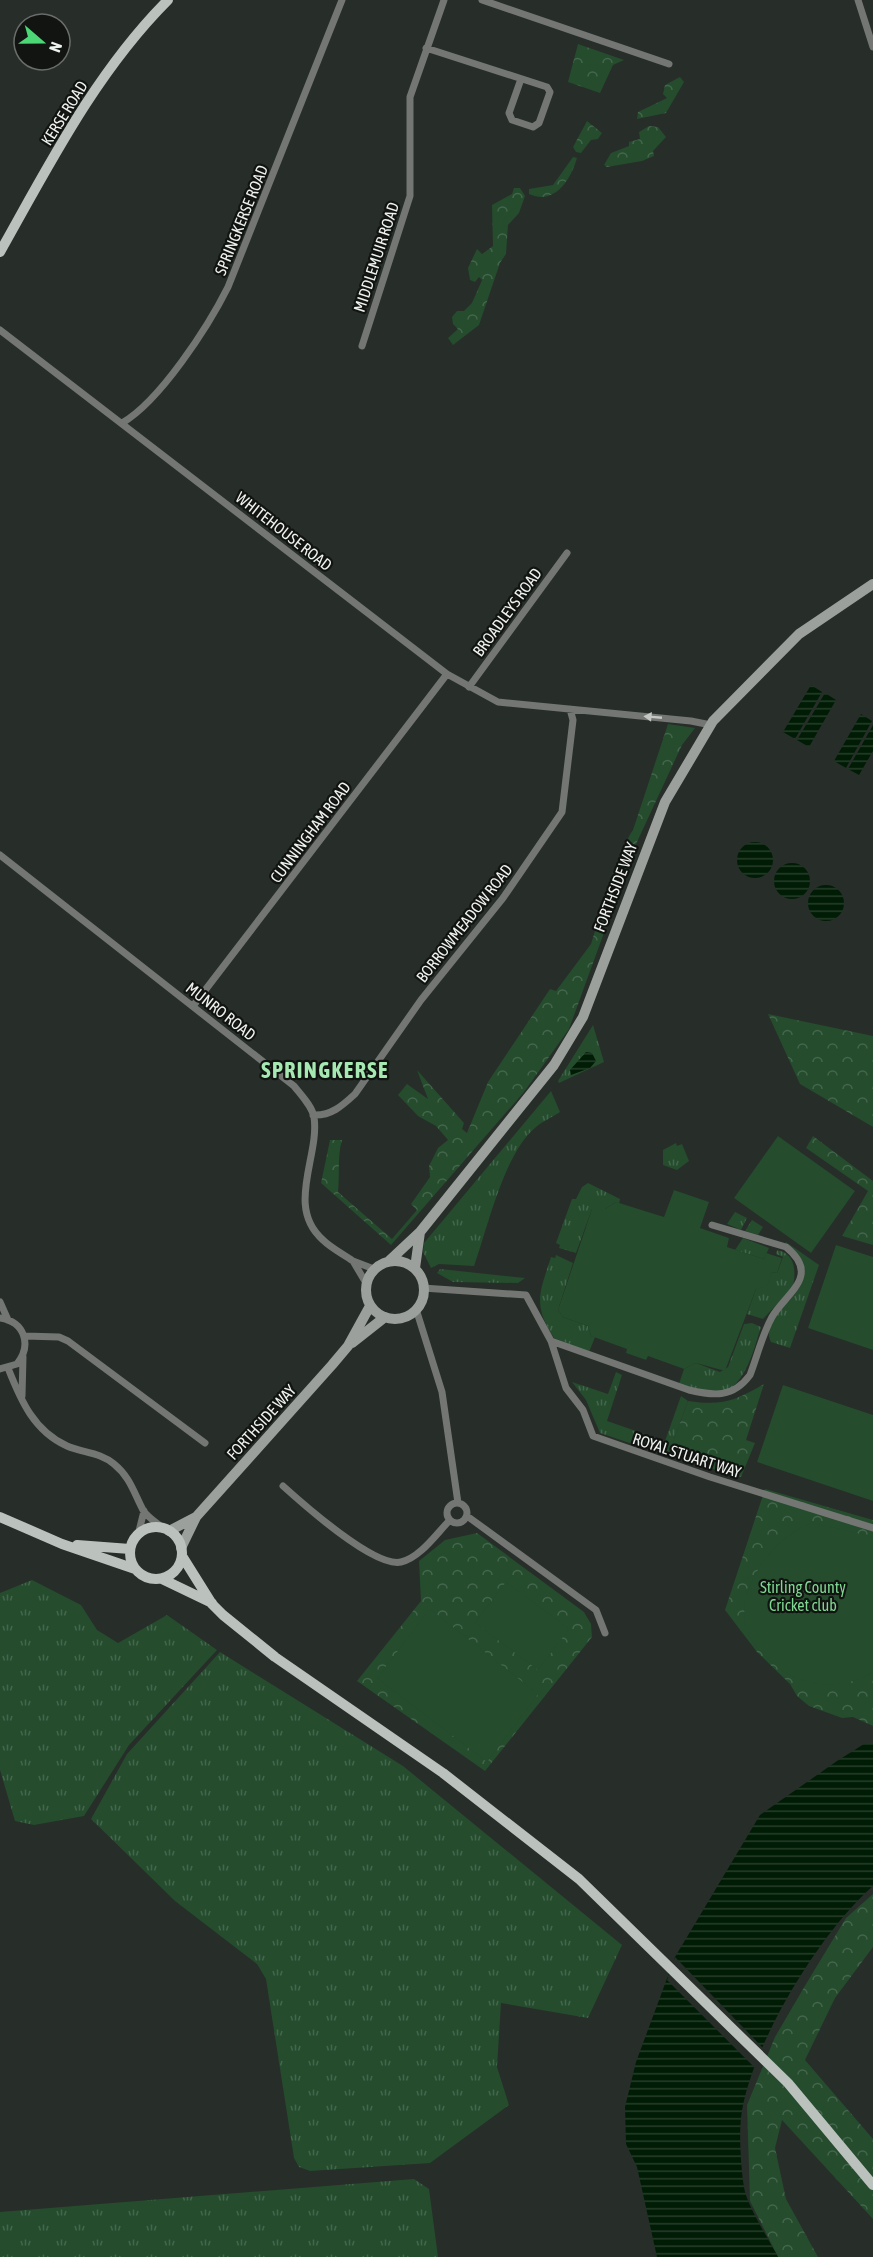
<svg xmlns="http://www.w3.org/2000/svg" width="873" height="2257" font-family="'Asap Condensed',sans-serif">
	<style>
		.grass { fill: url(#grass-tufts) }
		.forest { fill: url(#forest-crowns) }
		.garden { fill: #244c2d }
		.water { fill: url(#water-rules) }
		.pier { fill: #272d28 }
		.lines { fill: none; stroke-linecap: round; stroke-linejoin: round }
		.street { stroke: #737673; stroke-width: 7 }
		.secondary { stroke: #9ba09c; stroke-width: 10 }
		.primary { stroke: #bbc1bc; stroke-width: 10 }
		.oneway { fill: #c4c7c4 }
		.labels { text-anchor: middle; stroke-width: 4.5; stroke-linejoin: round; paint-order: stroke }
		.street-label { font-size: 16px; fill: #eff3f0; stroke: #121412 }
		.park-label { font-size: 16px; fill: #7ed892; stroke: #121412 }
		.district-label { font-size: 22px; font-weight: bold; letter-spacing: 1.5px; fill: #a6e8b2; stroke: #121412 }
	</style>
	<defs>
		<pattern id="grass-tufts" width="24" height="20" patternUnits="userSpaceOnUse" patternTransform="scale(1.5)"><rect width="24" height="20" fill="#244c2d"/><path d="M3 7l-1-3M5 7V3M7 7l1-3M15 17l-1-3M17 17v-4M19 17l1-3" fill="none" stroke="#44664c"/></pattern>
		<pattern id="forest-crowns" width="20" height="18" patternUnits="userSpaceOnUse" patternTransform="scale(1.5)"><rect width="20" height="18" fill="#244c2d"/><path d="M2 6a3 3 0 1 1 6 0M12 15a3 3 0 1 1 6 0" fill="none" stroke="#44664c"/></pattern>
		<pattern id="water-rules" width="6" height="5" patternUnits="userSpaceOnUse" patternTransform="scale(1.5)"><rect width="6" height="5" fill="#001c05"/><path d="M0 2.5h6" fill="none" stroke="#263d2a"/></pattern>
	</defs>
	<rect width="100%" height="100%" fill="#272d28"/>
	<path class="grass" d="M593 1025 604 1062 559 1083 558 1081Z
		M551 1091 560 1112C553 1117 543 1121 536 1127 504 1153 488 1227 474 1266L439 1264 431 1268 423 1252 424 1243Z
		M676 1143 677 1146 682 1144 689 1161 677 1170 663 1165V1150Z
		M588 1183 620 1199 619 1204 616 1202 605 1209H592L576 1253 559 1248 560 1245 556 1243 572 1199H576L582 1187Z
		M735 1212 747 1218 741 1230 727 1224Z
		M752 1220 763 1227 758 1235 745 1231Z
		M743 1238 769 1248 764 1259 735 1250Z
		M786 1242 819 1265 790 1348 771 1342C757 1314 812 1297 801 1268 798 1260 789 1252 784 1245Z
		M777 1250C796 1254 796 1271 793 1287L763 1319 747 1314 756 1289 772 1272 777 1273 783 1257 776 1254Z
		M556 1255 573 1263 558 1310 563 1317 588 1326 591 1336 595 1337 589 1352 554 1338C532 1304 540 1292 551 1257L555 1258Z
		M440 1269 525 1278 518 1283 453 1282 437 1273Z
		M752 1323 761 1327C753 1351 744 1396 710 1394 700 1393 688 1387 679 1384L684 1369 696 1363 720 1372 728 1367 744 1324Z
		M616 1372 622 1375 607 1421 665 1441 681 1396 688 1401 668 1456 600 1433 586 1400 572 1382 608 1394Z
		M32 1580 81 1605 97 1630 118 1643 167 1615 217 1650 129 1745 84 1816 34 1825 15 1821 0 1770V1593Z
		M220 1652 403 1766 622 1945 588 2018 501 2003 497 2067 509 2105 430 2163 310 2171 299 2167 294 2158 266 1979 257 1964 175 1901 91 1819 127 1754Z
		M414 2179 429 2189 438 2257H0V2212Z"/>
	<path class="forest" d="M578 44 624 60 613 65 600 93 568 82Z
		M680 77 684 82 666 113 637 119 638 112 667 98 663 94 665 85Z
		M587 121 602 133 598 139 591 140 581 153 576 152 573 147Z
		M649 126 658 127 666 137 653 151 654 156 642 161 607 167 604 165 611 153 629 146V142L640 139 639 132Z
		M573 157 577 158C571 179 555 206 529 194V189L553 185Z
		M514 188H520L525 196 519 213 508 225 506 254 500 263 479 325 453 345 448 338 458 329 453 324 452 317 457 311H464L472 303 482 280 479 277 475 282 470 280 468 268 477 249 482 254 493 246 492 205 512 194Z
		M668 724 695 728 682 745 637 842 569 1029 524 1092 391 1245 321 1183 330 1140H342C337 1157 340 1175 338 1192L392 1239 417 1210 411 1204 430 1177 429 1166 438 1148 448 1140 436 1126 418 1116 398 1095 407 1084 428 1099 417 1070 464 1123 462 1129 467 1133 488 1082 550 989 556 991 591 944 614 869 619 868C624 856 625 840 633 830Z
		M768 1014 873 1036V1127L800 1084Z
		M813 1136 873 1181V1245L842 1236 868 1191 806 1148Z
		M764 1384 746 1440 755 1443 741 1477 668 1456 688 1401C722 1406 735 1401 764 1384Z
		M765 1489 873 1520V1726L853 1717 842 1718 809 1706 797 1696 790 1684 757 1652 725 1610Z
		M477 1533 584 1612 591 1624 592 1637 485 1771 357 1681 421 1601 419 1561 445 1540Z
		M873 1894V1947L835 1998 805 2060 873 2139V2219L782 2120 775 2148 786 2199 818 2257H778L750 2201 747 2105 775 2037 806 1984 846 1918Z"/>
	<path class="garden" d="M778 1136 855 1191 811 1253 734 1198Z
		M674 1190 709 1202 700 1228 729 1238 727 1247 764 1259 766 1253 782 1258 777 1273 772 1272 767 1286 756 1289 725 1371 696 1363 684 1369 648 1356 646 1360 626 1353 627 1349 591 1336 588 1326 563 1317 558 1310 592 1209H605L616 1202 664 1217Z
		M836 1245 873 1257V1350L808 1328Z
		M783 1385 873 1415V1501L757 1462Z
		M813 1523 873 1537V1672C835 1694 795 1686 765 1656 758 1648 750 1640 747 1630 733 1590 776 1533 813 1523Z
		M506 1582 569 1629 538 1670 475 1623Z
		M430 1609 538 1694 487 1762 377 1678Z"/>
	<path class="water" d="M811 685 822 692 795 739 783 732Z
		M825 693 836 700 809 747 797 740Z
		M861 714 872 721 846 768 834 761Z
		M873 725V751L859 775 848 769Z
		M737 860a18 18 0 1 1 36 0a18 18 0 1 1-36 0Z
		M774 881a18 18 0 1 1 36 0a18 18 0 1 1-36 0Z
		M808 903a18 18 0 1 1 36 0a18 18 0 1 1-36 0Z
		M586 1052 592 1053 596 1061 590 1068 571 1075 570 1070Z
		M873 1743V1886C820 1932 749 2048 741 2118 739 2136 741 2169 744 2187 746 2204 769 2240 778 2257H657L637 2167 626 2144 625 2107 636 2062 675 1957 760 1815 837 1761 864 1744Z"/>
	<path class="pier" d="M675 1957 763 2048 756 2069 667 1980Z"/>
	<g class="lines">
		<path class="street" d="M482 0 669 64
			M858 0 873 47
			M426 48 547 87 550 92 539 123 533 127 512 120 509 113 521 79
			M0 330 447 674 498 702 691 721 711 725
			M362 346 410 196V97L444 0
			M122 423C160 401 208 327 228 287L342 0
			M469 687 567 553
			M0 855 294 1086C301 1095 312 1106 314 1117 320 1156 285 1207 323 1240 331 1248 343 1254 353 1261
			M193 1006 447 674
			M313 1115C331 1116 342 1106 355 1094L421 1000 503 898 562 812 573 720 570 709
			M366 1283 353 1261 374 1269
			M423 1288 526 1295 551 1341 689 1390C714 1396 733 1398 750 1375 757 1357 762 1335 772 1317 785 1294 822 1276 786 1247L712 1225
			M0 1302 8 1320
			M416 1309 442 1392 458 1503
			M0 1318C25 1322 32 1345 17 1364L0 1369
			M25 1336 59 1337 68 1341 205 1443
			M551 1341 566 1388 583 1410 593 1436 710 1477 873 1528
			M8 1368C21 1401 34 1431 67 1446 83 1453 100 1452 114 1464 130 1477 134 1493 143 1510 147 1517 157 1523 163 1528
			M22 1396 23 1357
			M283 1486C303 1504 375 1568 401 1562 420 1558 437 1533 450 1520
			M447 1513a10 10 0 1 1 20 0a10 10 0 1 1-20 0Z
			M467 1516 596 1610 605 1633
			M138 1535 144 1511"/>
		<path class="secondary" d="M389 1261 420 1232 554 1065 583 1017 665 802 713 721 799 634 873 584
			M366 1290a29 29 0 1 1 58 0a29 29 0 1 1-58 0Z
			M415 1268 420 1232
			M352 1343 385 1317
			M169 1531 196 1517
			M181 1548 196 1517 332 1365 348 1346 370 1306"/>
		<path class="primary" d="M0 252C49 165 96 72 168 0
			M0 1517 62 1544 135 1569
			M130 1553a26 26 0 1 1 52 0a26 26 0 1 1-52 0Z
			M77 1545 130 1549
			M182 1556 212 1604 223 1615 275 1657 443 1773 579 1879 788 2083 873 2185
			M162 1579 212 1603"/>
	</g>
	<defs><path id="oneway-solid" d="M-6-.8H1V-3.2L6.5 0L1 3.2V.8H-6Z" transform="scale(1.5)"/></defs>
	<use class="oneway" href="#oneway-solid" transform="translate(653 717) rotate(-175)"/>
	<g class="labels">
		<g class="street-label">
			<text transform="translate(64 113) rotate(-58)" y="6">KERSE ROAD</text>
			<text transform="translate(241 220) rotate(-68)" y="6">SPRINGKERSE ROAD</text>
			<text transform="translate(376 257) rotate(-72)" y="6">MIDDLEMUIR ROAD</text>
			<text transform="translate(284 531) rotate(38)" y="6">WHITEHOUSE ROAD</text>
			<text transform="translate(507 612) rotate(-54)" y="6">BROADLEYS ROAD</text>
			<text transform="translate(310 832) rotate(-53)" y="6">CUNNINGHAM ROAD</text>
			<text transform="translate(615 887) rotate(-69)" y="6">FORTHSIDE WAY</text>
			<text transform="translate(464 923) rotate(-52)" y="6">BORROWMEADOW ROAD</text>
			<text transform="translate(221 1011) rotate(38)" y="6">MUNRO ROAD</text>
			<text transform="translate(261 1422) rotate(-48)" y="6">FORTHSIDE WAY</text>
			<text transform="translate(687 1455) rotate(18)" y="6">ROYAL STUART WAY</text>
		</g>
		<g class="park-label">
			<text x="803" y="1593">Stirling County<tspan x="803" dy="18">Cricket club</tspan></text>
		</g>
		<g class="district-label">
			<text x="325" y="1078">SPRINGKERSE</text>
		</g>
	</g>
	<g transform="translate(42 42) rotate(110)"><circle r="28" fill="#121412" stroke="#6a6d6b" stroke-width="1.5"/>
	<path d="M0-4.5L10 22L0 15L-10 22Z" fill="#4dd676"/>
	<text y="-9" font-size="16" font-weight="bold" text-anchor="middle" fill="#eff3f0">N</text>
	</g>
</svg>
